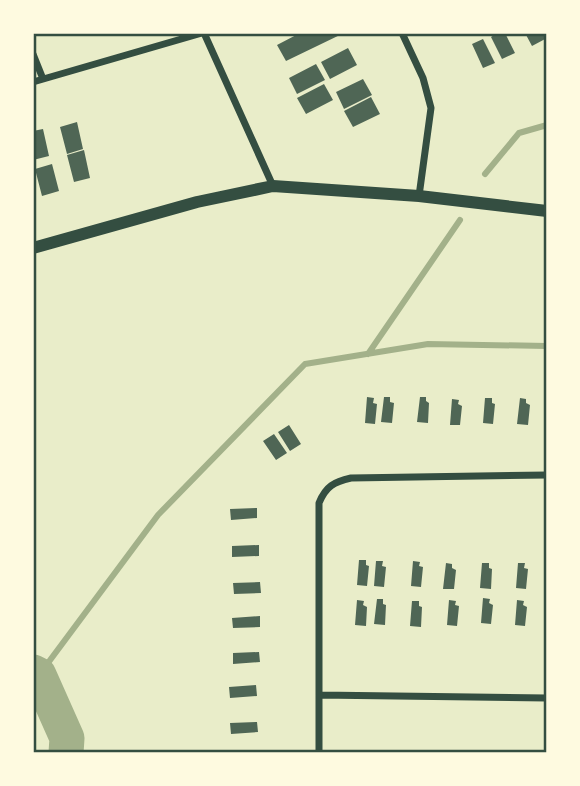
<svg xmlns="http://www.w3.org/2000/svg" width="580" height="786" font-family="'Exo 2',sans-serif">
	<style>
		.lines { fill: none; stroke-linecap: round; stroke-linejoin: round }
		.stream { stroke: #a3b18a; stroke-width: 6 }
		.river { stroke: #a3b18a; stroke-width: 35 }
		.building { fill: #4f6655 }
		.minor { stroke: #344e41; stroke-width: 7 }
		.tertiary { stroke: #344e41; stroke-width: 12 }
		.neatline { fill: none; stroke: #344e41; stroke-width: 2.5 }
	</style>
	<rect width="100%" height="100%" fill="#e9edc9"/>
	<g class="lines">
		<path class="stream" d="M485 174 519 133 547 125
			M368 354 460 220
			M39 675 158 515 305 364 428 344 547 346"/>
		<path class="river" d="M33 672 39 675 67 738 66 753"/>
	</g>
	<path class="building" d="M300 33H344L286 61 277 45Z
		M497 33H505L515 53 502 59 491 37Z
		M525 33H544L547 38 532 46Z
		M483 39 495 63 483 68 472 44Z
		M348 48 357 65 330 79 321 62Z
		M316 64 325 80 297 94 289 78Z
		M363 79 372 95 344 109 336 92Z
		M324 84 333 100 306 114 297 98Z
		M371 97 380 114 353 127 344 111Z
		M77 122 83 149 67 154 60 127Z
		M43 129 49 156 33 160V131Z
		M84 150 90 178 74 182 67 155Z
		M52 164 59 191 42 196 35 169Z
		M367 397 374 398 373 403 377 404 375 424 365 423Z
		M384 397H390V402L394 403 392 423 381 422Z
		M420 397H426V401L429 403 428 423 417 422Z
		M485 398H492V403L495 404 493 424 483 423Z
		M520 398 526 399V403L530 405 528 425 517 424Z
		M452 399 459 400 458 404 462 406 460 425H450Z
		M289 425 301 444 290 451 278 432Z
		M274 434 287 453 276 460 263 441Z
		M257 508V518L231 520 230 509Z
		M259 545V556L232 557V546Z
		M359 560H366V565L369 566 367 586 357 585Z
		M376 561H383L382 566 386 567 384 587 374 586Z
		M413 561 420 562 419 566 423 567 421 587 411 586Z
		M446 563 452 564V568L456 570 454 589H443Z
		M482 563H489V568L492 569 491 589 480 588Z
		M518 563H525L524 568 528 569 526 589 516 588Z
		M260 582 261 593 234 594 233 583Z
		M483 598 490 599 489 603 493 605 491 624 481 623Z
		M377 599H383V604L386 605 385 625 374 624Z
		M357 600 364 601 363 605 367 607 366 626 355 625Z
		M449 600 456 601 455 605 459 606 457 626 447 625Z
		M517 600 524 601 523 605 527 607 525 626 515 625Z
		M412 601H419V606L422 607 421 627 410 626Z
		M260 616V627L233 628 232 618Z
		M259 652 260 662 233 664V653Z
		M256 685 257 696 230 698 229 687Z
		M257 722 258 732 231 734 230 723Z"/>
	<g class="lines">
		<path class="minor" d="M204 33 273 186
			M402 33 423 78 431 108 419 196
			M33 54 43 79
			M33 82 202 33
			M319 695 547 698
			M319 753V503C326 486 334 482 351 478L547 475"/>
		<path class="tertiary" d="M33 248 197 202 273 186 419 196 547 211"/>
	</g>
	<rect width="580" height="786" fill="none" stroke="#fefae0" stroke-width="70"/>
	<rect x="35" y="35" width="510" height="716" class="neatline"/>
</svg>
